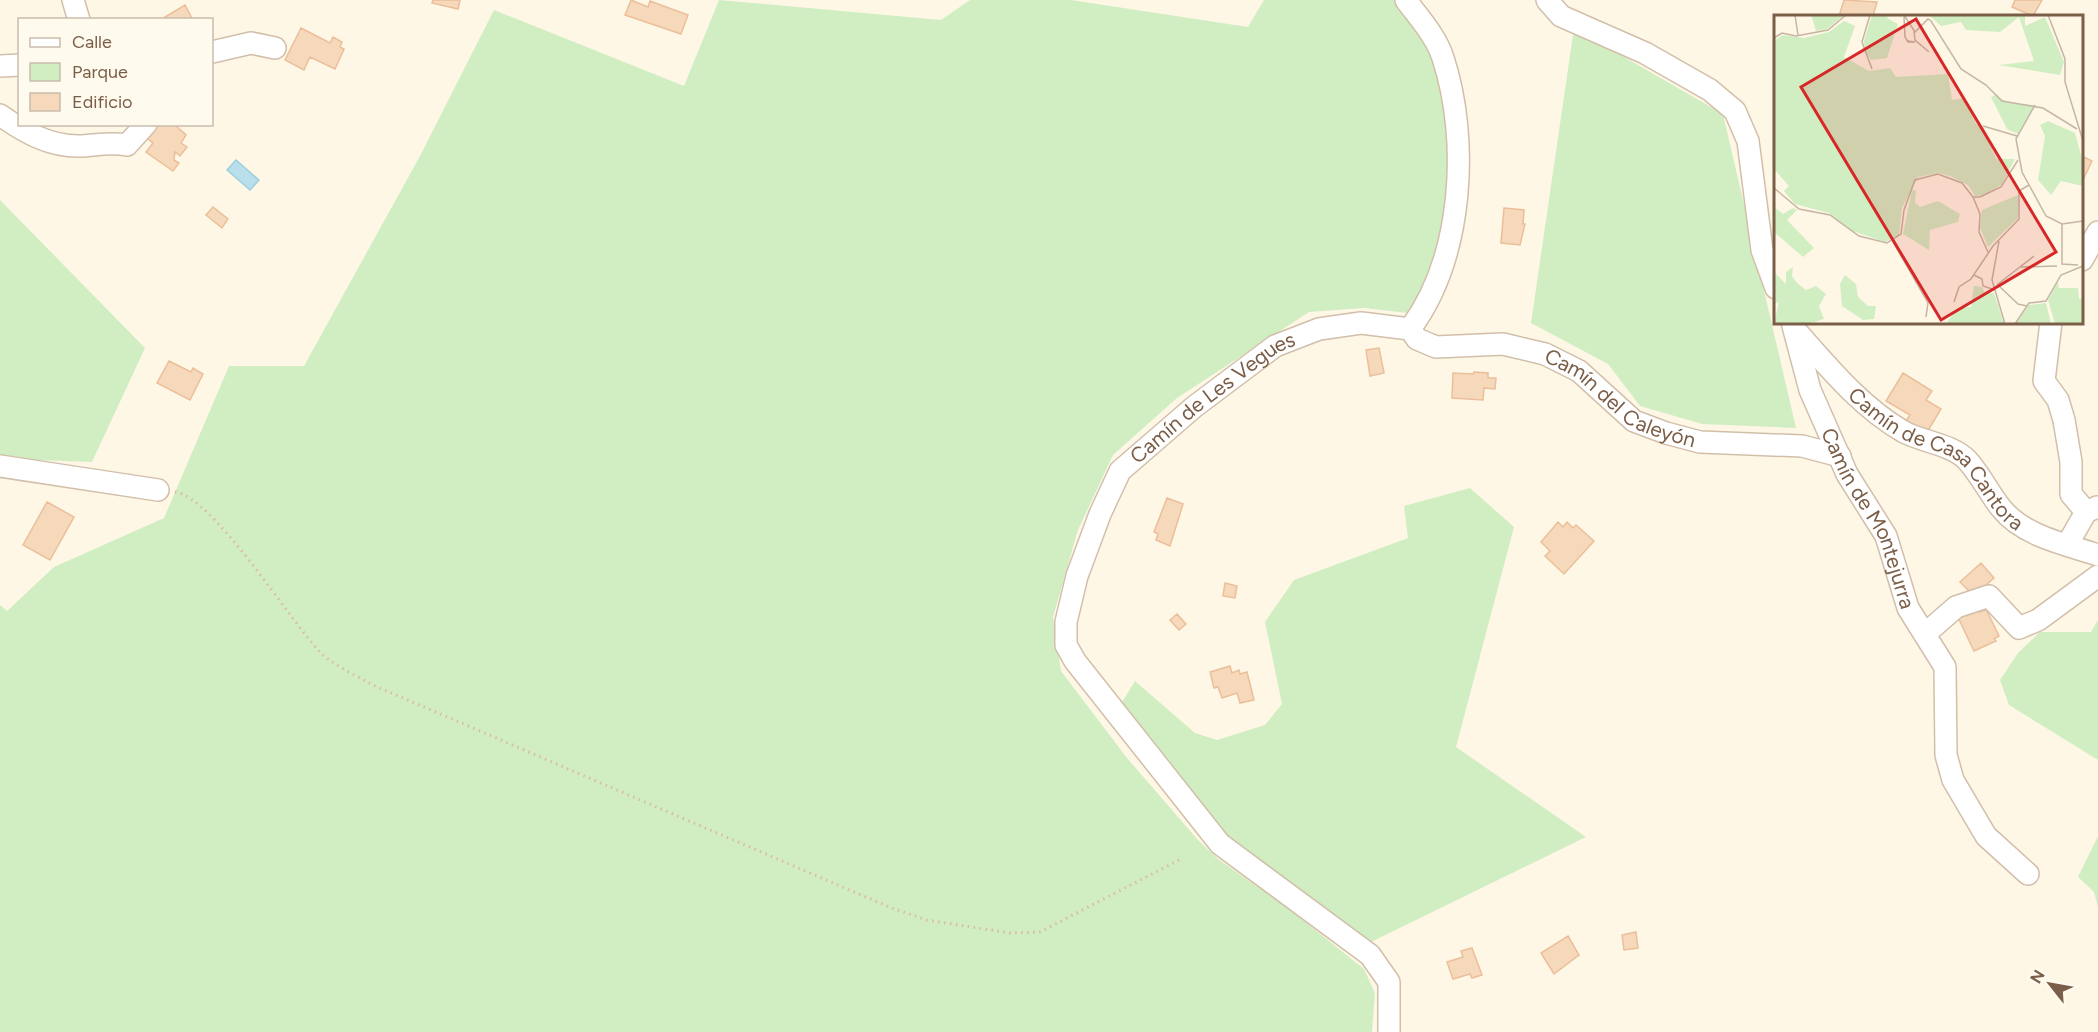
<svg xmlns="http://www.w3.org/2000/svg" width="2098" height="1032" font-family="Figtree,sans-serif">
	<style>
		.green { fill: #d1eec3 }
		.water { fill: #b8dfea; stroke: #9dcedd; stroke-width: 1.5 }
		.building { fill: #f6d8bb; stroke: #ebbf9a; stroke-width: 1.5 }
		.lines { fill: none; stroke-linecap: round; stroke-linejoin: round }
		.minor-casing { stroke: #d2bfaa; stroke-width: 24 }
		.path { stroke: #dcbb9d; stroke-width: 3; stroke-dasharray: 1.5 4.5; stroke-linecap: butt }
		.minor { stroke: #fff; stroke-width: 21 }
		.labels { text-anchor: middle; stroke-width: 5; stroke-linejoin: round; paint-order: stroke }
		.street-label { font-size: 21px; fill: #7b5e48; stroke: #fffaee }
		.inset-road { fill: none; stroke: #c6b5a2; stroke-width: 1.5 }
		.view { fill: #d62828; fill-opacity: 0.15; stroke: #d62828; stroke-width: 3 }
		.inset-edge { fill: none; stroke: #7b5e48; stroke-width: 3 }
	</style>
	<rect width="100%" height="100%" fill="#fef7e6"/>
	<path class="green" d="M719 0 941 20 970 0H1071L1248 27 1264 0H1394L1432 53 1441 88 1449 146 1445 232 1423 293 1408 313 1364 308 1309 312 1177 398 1113 455 1078 530 1053 617 1061 671 1127 758 1198 840 1218 859 1289 909 1364 969 1375 993 1372 1032H0V605L7 611 54 567 164 518 229 366H304L420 156 494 10 684 86Z
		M1574 28 1723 114 1796 428 1702 424 1640 406 1608 364 1531 323Z
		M0 200 145 348 92 462 9 459 0 456Z
		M1470 488 1514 527 1456 747 1586 837 1371 942 1224 836 1119 707 1135 681 1195 733 1217 740 1265 725 1282 704 1265 622 1294 580 1408 538 1404 506Z
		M2098 620V760L2009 705 2000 680 2018 653 2040 632H2091Z
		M2098 836V907L2094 892 2078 877Z"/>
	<path class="water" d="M236 160 259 180 250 190 227 170Z"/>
	<path class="building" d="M433 0H460L458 9 432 3Z
		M631 0 648 7 650 1 688 15 681 34 625 15Z
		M1844 0 1877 2 1873 16H1839Z
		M2015 0H2042L2033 16 2012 7Z
		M185 5 193 20H160Z
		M301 28 330 43 333 37 342 42 340 47 344 49 335 69 310 57 304 70 285 60Z
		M154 124H174L186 135 181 143 187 147 180 156 175 152 174 160 179 163 173 171 146 152 153 143 148 139Z
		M2082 156 2092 161 2082 182Z
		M213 207 228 219 222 228 206 215Z
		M1504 208 1524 210 1523 224H1525L1520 245 1501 243Z
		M1379 348 1384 373 1370 376 1366 350Z
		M169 361 191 372 193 368 203 374 190 400 157 383Z
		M1474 372 1488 373V378H1496L1495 389 1484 388 1483 400 1452 398 1453 373 1473 374Z
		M1903 373 1932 391 1926 400 1941 409 1926 434 1906 421 1910 415 1886 401Z
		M1167 498 1183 504 1170 546 1156 540 1158 534 1154 532Z
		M47 502 74 517 50 560 23 545Z
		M1558 522 1563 527 1567 522 1573 528 1576 525 1594 541 1564 574 1545 556 1550 551 1541 542Z
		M1981 563 1994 578 1974 596 1960 582Z
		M1225 583 1237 586 1235 598 1223 596Z
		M1976 604 1980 612 1986 609 1999 636 1994 639 1996 641 1974 651 1956 613Z
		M1177 614 1186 624 1179 630 1170 620Z
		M1230 666 1232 673 1239 670 1240 674 1247 672 1254 700 1240 703 1237 693 1222 698 1218 687 1214 688 1210 672Z
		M1636 932 1638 948 1624 950 1622 935Z
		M1568 936 1579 955 1554 974 1541 953Z
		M1472 948 1482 975 1472 978 1470 974 1453 979 1447 962 1463 957 1461 951Z"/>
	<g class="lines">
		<g class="minor-casing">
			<g id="minor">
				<path d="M73 0 79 20"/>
				<path d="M1547 0 1561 16 1645 53 1710 90 1735 111 1748 141 1762 250 1776 288"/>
				<path d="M212 52 251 43 275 48"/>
				<path d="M0 66 20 65"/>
				<path d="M0 115C24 132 50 147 81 146 97 145 111 142 127 145L146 124"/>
				<path d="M2082 260 2098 232"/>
				<path id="s1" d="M1792 322 1810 390 1847 474 1886 536 1908 608 1945 667 1946 755 1953 780 1986 836 2028 874"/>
				<path d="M2051 322 2044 381 2058 400 2064 420 2071 462V494L2086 512"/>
				<path id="s2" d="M1410 329 1417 339 1436 347 1503 344 1545 354 1579 371 1634 421 1666 433 1700 442 1802 446 1840 456"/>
				<path id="s3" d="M1798 333C1830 369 1862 408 1904 432 1923 442 1951 444 1967 460 1980 474 1989 493 2001 508 2023 536 2065 544 2098 555"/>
				<path d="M0 466 158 490"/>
				<path d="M2067 545 2086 512 2097 507"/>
				<path d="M1925 634 1956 607 1989 596 2019 628 2038 620 2098 576"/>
				<path id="s4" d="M1389 1032V982L1370 955 1220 844 1075 661 1066 645V622L1077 576 1100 514 1120 471 1194 407 1275 346 1319 329 1361 323 1410 329C1463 258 1470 141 1443 58 1436 36 1419 18 1406 0"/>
			</g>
		</g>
		<path class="path" d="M175 492C212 496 290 620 319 651 334 666 355 675 373 685L889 907 927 920 1010 933 1040 932 1183 858"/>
		<use href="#minor" class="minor"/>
	</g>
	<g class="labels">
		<g class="street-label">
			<text dy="7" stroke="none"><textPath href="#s2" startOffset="232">Camín del Caleyón</textPath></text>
			<text dy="7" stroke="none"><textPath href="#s4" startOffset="824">Camín de Les Vegues</textPath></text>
			<text dy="7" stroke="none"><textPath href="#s3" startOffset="190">Camín de Casa Cantora</textPath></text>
			<text dy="7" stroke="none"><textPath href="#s1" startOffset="212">Camín de Montejurra</textPath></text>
		</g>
	</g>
	<g transform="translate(1774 15)">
		<rect width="309" height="309" fill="#fef7e6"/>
		<path d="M37 0H67L68 2 53 14 42 16ZM98 0H115L113 3 124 9 113 43 97 45 91 35 90 26ZM251 0V11L271 2 290 47 286 60 225 50 260 46 245 2 226 17 192 15 187 7 167 11 156 1ZM70 6 81 11 70 42 95 56 116 53 122 62 174 59 178 85 190 83 202 109 209 112 222 144H241L228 169 212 180 201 181 194 170 176 161 165 158 144 162 128 193 125 220 111 227 76 215 55 198 21 189 10 176 15 171 0 154 1 25 9 20 30 23 55 17ZM221 80 234 88 261 90 244 119 233 114 217 82ZM274 106 301 118 309 147V171L287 166 277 180 264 165 271 121 266 110ZM138 175H142L141 188 146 192 164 186 186 199 184 207 156 215 155 235 129 219ZM244 180V203L214 232 206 213 208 195ZM0 192 9 199 19 193 23 195 13 205 40 233 29 242 0 217ZM19 252 18 261 23 268 32 275 42 271 52 279 45 291 50 304 34 309 0 308 5 287 0 289V257L12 269V257ZM71 260 82 269 84 282 94 291H102L100 304 89 305 68 291 66 269ZM284 266 285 273H304L305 284 309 283V309H281L274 285ZM200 271 208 272 211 278H220L230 309H172L183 293 197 292ZM272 288 277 309H242L255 290Z" fill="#d1eec3"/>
		<path class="inset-road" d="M21 0 24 20M96 0 88 27 98 54M130 0 141 17 154 4 157 6 187 54 212 70 228 86 269 93 303 114M274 0 291 44V67L309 126M130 2 131 22 134 27H141L134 26M140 16 141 25 155 37M0 23 8 18 22 21 54 15 72 0M261 90 242 124 248 157 272 201 288 209 309 206M209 111 243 121M0 173 25 194 56 200 85 221 113 228 127 219 130 195 141 165 164 159 188 168 199 182H206L227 172 244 145M199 182 206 199 205 217 214 237M288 209V249L304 250M225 226 218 265 231 309M119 227 154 288 152 302M246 252 283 251M200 260 208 264 209 271 221 275M223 269 244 289 253 291M224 269 260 241M180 287 185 272 197 264 219 231 245 204V176L255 170M241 309 255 288 272 286 287 260 309 251"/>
		<path class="view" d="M142 4 282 237 167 305 27 72Z"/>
		<rect width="309" height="309" class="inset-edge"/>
	</g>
	<rect x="18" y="18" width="195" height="108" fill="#fffaee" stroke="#cabcac" stroke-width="1.5"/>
	<rect x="30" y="38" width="30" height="9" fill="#ffffff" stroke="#cabcac" stroke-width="1.5"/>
	<text x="72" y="48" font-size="18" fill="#7b5e48">Calle</text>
	<rect x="30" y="63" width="30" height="18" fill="#d1eec3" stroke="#cabcac" stroke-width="1.5"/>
	<text x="72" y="78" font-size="18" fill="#7b5e48">Parque</text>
	<rect x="30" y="93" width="30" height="18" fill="#f6d8bb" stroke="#cabcac" stroke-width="1.5"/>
	<text x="72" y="108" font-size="18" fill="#7b5e48">Edificio</text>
	<g transform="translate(2050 984) rotate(301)" stroke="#fffaee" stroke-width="4.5" paint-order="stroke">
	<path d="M0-4.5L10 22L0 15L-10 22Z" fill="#7b5e48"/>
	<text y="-9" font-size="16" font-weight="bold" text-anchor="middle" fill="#7b5e48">N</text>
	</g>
</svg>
